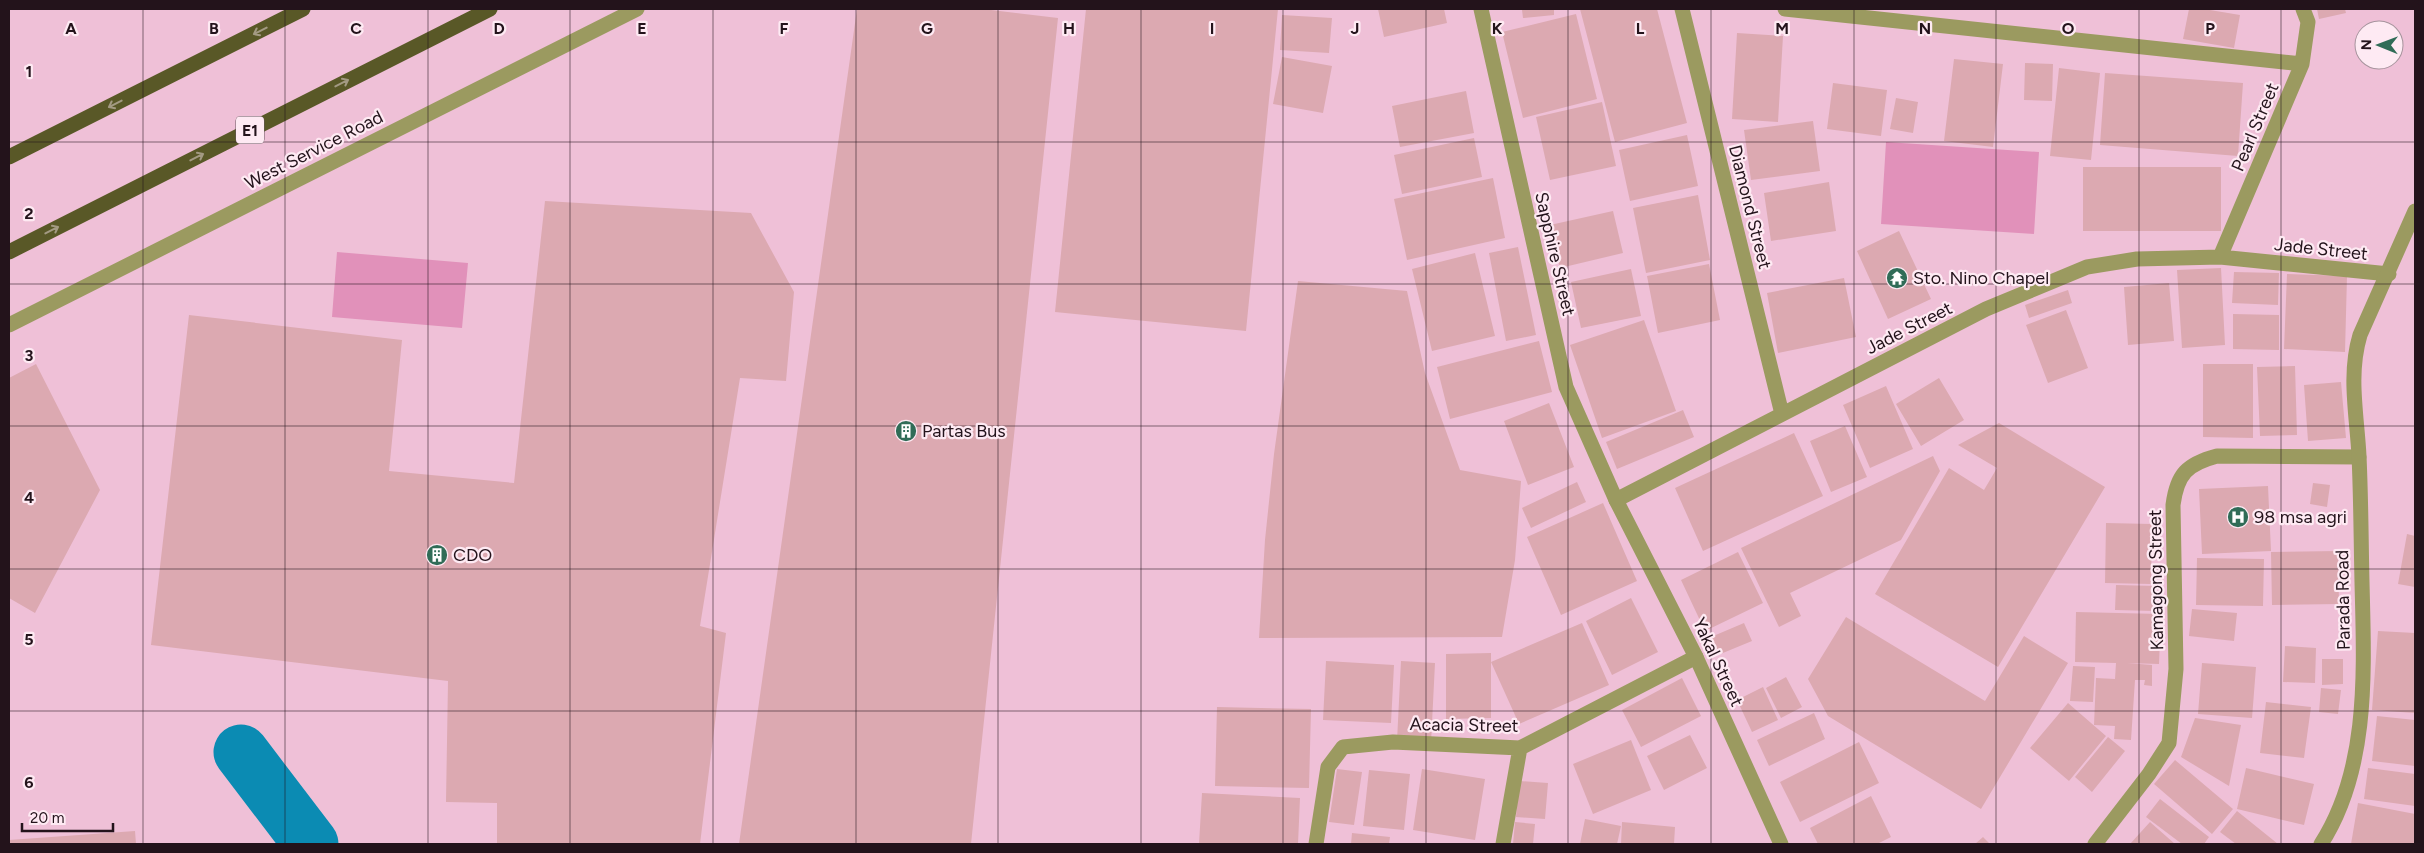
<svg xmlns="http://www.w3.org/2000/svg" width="2424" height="853" font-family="Figtree,sans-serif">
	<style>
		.green { fill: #e191ba }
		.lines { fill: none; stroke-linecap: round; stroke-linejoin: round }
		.river { stroke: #0b8bb3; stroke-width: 55 }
		.building { fill: #dca9b1 }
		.minor { stroke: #9b9a60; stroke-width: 15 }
		.tertiary { stroke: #9b9a60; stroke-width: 15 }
		.motorway { stroke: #595827; stroke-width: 15 }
		.oneway { stroke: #a39a83 }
		.grid { fill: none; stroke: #23131b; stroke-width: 1; stroke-opacity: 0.55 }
		.labels { text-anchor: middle; stroke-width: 4.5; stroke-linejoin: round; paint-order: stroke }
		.shield { fill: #feeaf3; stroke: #65545c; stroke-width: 1 }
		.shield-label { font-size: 16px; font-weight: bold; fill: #23131b }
		.street-label { font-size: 18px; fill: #23131b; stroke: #feeaf3 }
		.poi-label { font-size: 18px; fill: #23131b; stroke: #feeaf3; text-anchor: start }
		.grid-label { font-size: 16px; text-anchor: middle; font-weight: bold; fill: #23131b; stroke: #feeaf3; stroke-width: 4.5; stroke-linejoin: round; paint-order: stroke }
	</style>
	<rect width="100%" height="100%" fill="#efc0d7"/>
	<path class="green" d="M1886 142 2039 152 2034 234 1881 224Z
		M337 252 468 263 462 328 332 317Z"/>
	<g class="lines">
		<path class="river" d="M241 752 311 844"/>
	</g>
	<path class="building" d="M857 9H983L1058 18 971 844H739Z
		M1086 9H1278L1246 331 1055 312Z
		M1378 9H1444L1447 23 1384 37Z
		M1554 9V15L1523 18 1522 10Z
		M1580 9H1657L1687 123 1615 142Z
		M2189 9H2204L2240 15 2234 48 2183 39Z
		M2317 9H2345L2346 13 2319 19Z
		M1576 14 1597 99 1523 118 1502 32Z
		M1282 15 1332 18 1329 53 1280 50Z
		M1737 33 1783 36 1778 122 1732 119Z
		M1282 57 1332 66 1323 113 1273 104Z
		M1954 59 2003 64 1993 147 1944 141Z
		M2025 63 2053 64 2052 101 2024 100Z
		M2059 68 2100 73 2091 160 2050 156Z
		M2105 73 2243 83 2238 156 2100 145Z
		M1833 83 1887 90 1881 136 1827 129Z
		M1466 91 1474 133 1400 147 1392 106Z
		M1896 98 1918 102 1913 133 1890 129Z
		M1602 102 1616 166 1550 180 1536 117Z
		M1813 121 1820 171 1751 180 1744 130Z
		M1687 135 1698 186 1630 201 1619 150Z
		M1474 138 1482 177 1402 194 1394 155Z
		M2083 167H2221V231H2083Z
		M1493 178 1505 238 1407 260 1394 199Z
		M1829 182 1836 231 1771 241 1764 193Z
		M1698 195 1710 260 1646 273 1633 208Z
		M545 201 751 213 794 292 786 381 740 378 700 626 726 633 700 844H497V803L446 802 448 681 151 645 189 315 402 340 389 471 514 483Z
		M1613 211 1623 253 1560 268 1550 225Z
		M1899 231 1931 299 1888 319 1857 251Z
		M1518 247 1536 335 1506 341 1489 253Z
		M1475 253 1495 336 1432 351 1412 269Z
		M1709 264 1720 320 1658 333 1647 276Z
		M2221 268 2225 345 2182 348 2177 270Z
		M1631 269 1641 316 1581 328 1571 282Z
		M2234 272 2279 273 2278 305 2232 303Z
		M2287 274 2347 276 2345 352 2284 349Z
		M1844 278 1856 337 1778 353 1767 293Z
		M1298 281 1407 291 1425 373 1460 470 1521 481 1515 560 1502 637 1259 638 1265 540 1274 454Z
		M2169 283 2174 341 2128 345 2124 287Z
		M2068 290 2072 303 2029 318 2025 305Z
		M2066 310 2088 368 2048 383 2026 325Z
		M2233 314 2279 315V350L2233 349Z
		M1644 320 1676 411 1602 438 1570 345Z
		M1539 341 1552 392 1450 419 1437 367Z
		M36 364 100 490 35 613 9 598V378Z
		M2203 364H2253V438L2203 437Z
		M2295 366 2297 435 2260 436 2257 367Z
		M1939 378 1964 420 1921 446 1896 404Z
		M2341 382 2346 438 2308 441 2304 385Z
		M1886 386 1913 449 1870 468 1843 405Z
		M1549 403 1574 467 1528 485 1504 421Z
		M1683 410 1694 437 1617 469 1606 442Z
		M1999 423 2105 487 1998 667 1875 594 1949 468 1984 490 1997 468 1958 445Z
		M1845 426 1867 477 1831 492 1810 441Z
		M1794 433 1823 496 1703 551 1675 488Z
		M1933 456 1940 471 1901 540 1790 593 1801 616 1779 627 1741 548Z
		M1577 482 1586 502 1531 528 1522 508Z
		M2313 483 2330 485 2327 507 2310 504Z
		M2268 486 2271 551 2202 554 2199 489Z
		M1603 503 1637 581 1561 615 1527 537Z
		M2106 523 2152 524 2151 584 2105 583Z
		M2407 534 2415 536V587L2398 584Z
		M2338 551 2339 604 2272 605 2271 552Z
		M1738 552 1763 603 1705 631 1681 580Z
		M2197 558 2264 559 2263 606 2196 605Z
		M2116 585 2156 586 2155 611 2115 610Z
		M1631 598 1658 652 1612 675 1586 621Z
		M2192 609 2237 613 2234 641 2189 636Z
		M2076 612 2161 614 2159 664 2127 663 2152 665V686L2144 685 2145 680H2135L2131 740 2114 739 2115 726 2094 725 2096 678 2115 679 2116 663 2075 662Z
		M1846 617 1985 701 2024 636 2068 663 1981 809 1828 716 1808 679Z
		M1582 623 1609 685 1519 724 1491 662Z
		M1744 623 1752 641 1718 655 1711 637Z
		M2378 631 2415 633V713L2372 710Z
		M2285 646 2316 648 2315 683 2283 682Z
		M1491 653V718L1446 719V654Z
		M2322 659H2343V684L2322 685Z
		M1326 661 1394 665 1391 723 1323 720Z
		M1401 661 1435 663 1431 743 1397 741Z
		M2202 663 2256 667 2252 718 2198 714Z
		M2073 666 2095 667 2093 702 2070 701Z
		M1786 677 1802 707 1781 718 1766 688Z
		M1682 678 1701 716 1641 747 1622 710Z
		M1763 687 1778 720 1752 732 1737 700Z
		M2321 688 2341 690 2338 714 2319 712Z
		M2266 702 2311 707 2304 758 2260 753Z
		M2068 703 2106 736 2069 781 2030 748Z
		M1217 707 1311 709 1309 788 1215 786Z
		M1814 713 1825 739 1769 766 1757 740Z
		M2377 716 2415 720V766L2372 761Z
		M2195 718 2241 725 2229 786 2181 757Z
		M1690 735 1707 768 1664 790 1647 756Z
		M2108 737 2125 751 2092 792 2075 777Z
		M1631 740 1651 790 1593 814 1573 764Z
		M1859 742 1879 783 1800 822 1780 782Z
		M2175 760 2233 809 2212 834 2154 784Z
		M2246 768 2314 784 2304 825 2237 809Z
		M2368 768 2415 774V806L2364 799Z
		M1337 769 1362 772 1354 825 1329 822Z
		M1422 769 1485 779 1475 840 1413 830Z
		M1369 770 1410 774 1404 830 1363 826Z
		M1519 781 1548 783 1545 819 1516 817Z
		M1202 793 1300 798 1298 844H1199Z
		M1871 796 1891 837 1877 844H1818L1810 828Z
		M2160 799 2209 837 2204 844H2182L2146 817Z
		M2358 803 2415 814V844H2351Z
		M2237 811 2278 844H2236L2220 832Z
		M1585 819 1621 826 1617 844H1580Z
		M1515 822 1535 824 1533 844H1513Z
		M1622 822 1675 827 1674 844H1621Z
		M2150 822 2175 844H2130Z
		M135 831 136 844H9V840Z
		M1352 833 1390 837 1389 844H1351Z
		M1983 837 1990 844H1975Z"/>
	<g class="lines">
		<path class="minor" d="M1682 9 1782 414
			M1785 9 2302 64
			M2220 257 2302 64 2308 22 2303 9
			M1616 500 1986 309 2087 267 2137 259 2220 257 2389 274
			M1316 844 1328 767 1343 747 1393 742 1520 748 1696 657
			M1503 844 1520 748
			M2095 844 2149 774 2169 743 2176 669 2173 505C2177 474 2187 464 2217 456L2359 457"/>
		<path class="tertiary" d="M1481 9 1566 387 1616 500 1696 657 1781 844
			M9 325 637 9
			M2321 844C2370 768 2364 668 2362 582 2361 540 2361 498 2359 456 2357 416 2348 375 2360 335L2415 211"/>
		<path class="motorway" d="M9 157 303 9
			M9 252 490 9"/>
	</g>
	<defs><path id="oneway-shaft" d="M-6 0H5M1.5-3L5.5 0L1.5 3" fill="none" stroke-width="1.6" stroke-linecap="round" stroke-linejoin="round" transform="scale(1.25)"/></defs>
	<g class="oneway">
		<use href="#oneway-shaft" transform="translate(260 31) rotate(153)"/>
		<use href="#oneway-shaft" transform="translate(342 83) rotate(-27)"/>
		<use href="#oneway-shaft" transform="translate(115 104) rotate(153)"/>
		<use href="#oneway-shaft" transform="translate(197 157) rotate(-27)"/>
		<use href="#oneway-shaft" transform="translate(52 230) rotate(-27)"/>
	</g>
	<path class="grid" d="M143 9V844M285 9V844M428 9V844M570 9V844M713 9V844M856 9V844M998 9V844M1141 9V844M1283 9V844M1426 9V844M1568 9V844M1711 9V844M1854 9V844M1996 9V844M2139 9V844M2281 9V844M9 142H2415M9 284H2415M9 426H2415M9 569H2415M9 711H2415"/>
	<defs>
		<g id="temple-disc" transform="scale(1.125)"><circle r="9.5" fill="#306c57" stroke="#feeaf3"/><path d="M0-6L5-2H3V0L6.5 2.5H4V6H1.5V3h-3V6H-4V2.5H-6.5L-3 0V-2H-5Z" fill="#fff"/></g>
		<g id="building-disc" transform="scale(1.125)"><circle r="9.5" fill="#306c57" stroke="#feeaf3"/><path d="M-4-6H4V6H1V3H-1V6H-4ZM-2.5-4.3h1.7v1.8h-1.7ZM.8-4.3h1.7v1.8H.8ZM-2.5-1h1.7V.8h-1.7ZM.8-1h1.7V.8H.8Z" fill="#fff"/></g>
		<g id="hospital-disc" transform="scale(1.125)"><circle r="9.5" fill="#306c57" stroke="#feeaf3"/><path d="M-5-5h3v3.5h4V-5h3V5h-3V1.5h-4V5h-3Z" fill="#fff"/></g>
	</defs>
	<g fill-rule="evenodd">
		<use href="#temple-disc" x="1897" y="278"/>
		<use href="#building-disc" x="906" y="431"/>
		<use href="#hospital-disc" x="2238" y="517"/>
		<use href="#building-disc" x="437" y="555"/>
	</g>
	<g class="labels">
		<rect class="shield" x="236" y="116.5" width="28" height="27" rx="4"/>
		<g class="shield-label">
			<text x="250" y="136">E1</text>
		</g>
		<g class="street-label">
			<text transform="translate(2255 127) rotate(-67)" y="6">Pearl Street</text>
			<text transform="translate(314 150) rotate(-27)" y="6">West Service Road</text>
			<text transform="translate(1750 207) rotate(76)" y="6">Diamond Street</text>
			<text transform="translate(2321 249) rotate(6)" y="6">Jade Street</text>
			<text transform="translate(1555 254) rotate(77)" y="6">Sapphire Street</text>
			<text transform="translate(1909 328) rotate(-27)" y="6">Jade Street</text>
			<text transform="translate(2156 580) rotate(-91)" y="6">Kamagong Street</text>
			<text transform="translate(2343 600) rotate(-91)" y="6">Parada Road</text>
			<text transform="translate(1718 662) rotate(65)" y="6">Yakal Street</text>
			<text transform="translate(1464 725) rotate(1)" y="6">Acacia Street</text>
		</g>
		<g class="poi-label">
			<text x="1913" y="284">Sto. Nino Chapel</text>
			<text x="922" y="437">Partas Bus</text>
			<text x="2254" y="523">98 msa agri</text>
			<text x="453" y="561">CDO</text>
		</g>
	</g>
	<g class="grid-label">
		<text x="71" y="34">A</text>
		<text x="214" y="34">B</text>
		<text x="356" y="34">C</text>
		<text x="499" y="34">D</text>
		<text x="642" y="34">E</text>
		<text x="784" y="34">F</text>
		<text x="927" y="34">G</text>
		<text x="1069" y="34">H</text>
		<text x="1212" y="34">I</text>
		<text x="1355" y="34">J</text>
		<text x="1497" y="34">K</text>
		<text x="1640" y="34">L</text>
		<text x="1782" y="34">M</text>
		<text x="1925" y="34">N</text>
		<text x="2068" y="34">O</text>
		<text x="2210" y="34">P</text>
		<text x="29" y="77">1</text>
		<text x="29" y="219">2</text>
		<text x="29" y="361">3</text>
		<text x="29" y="503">4</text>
		<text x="29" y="645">5</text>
		<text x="29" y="788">6</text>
	</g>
	<rect width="2424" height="853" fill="none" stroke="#23131b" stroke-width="20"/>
	<g transform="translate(2379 45) rotate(271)"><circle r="24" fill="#feeaf3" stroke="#a6949d"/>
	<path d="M0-4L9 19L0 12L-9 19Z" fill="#306c57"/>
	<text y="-8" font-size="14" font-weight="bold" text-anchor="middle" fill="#23131b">N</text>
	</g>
	<path d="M22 823v8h91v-8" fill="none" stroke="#23131b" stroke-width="2.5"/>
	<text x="30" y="823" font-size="15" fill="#23131b" stroke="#feeaf3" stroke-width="4" paint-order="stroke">20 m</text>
</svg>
